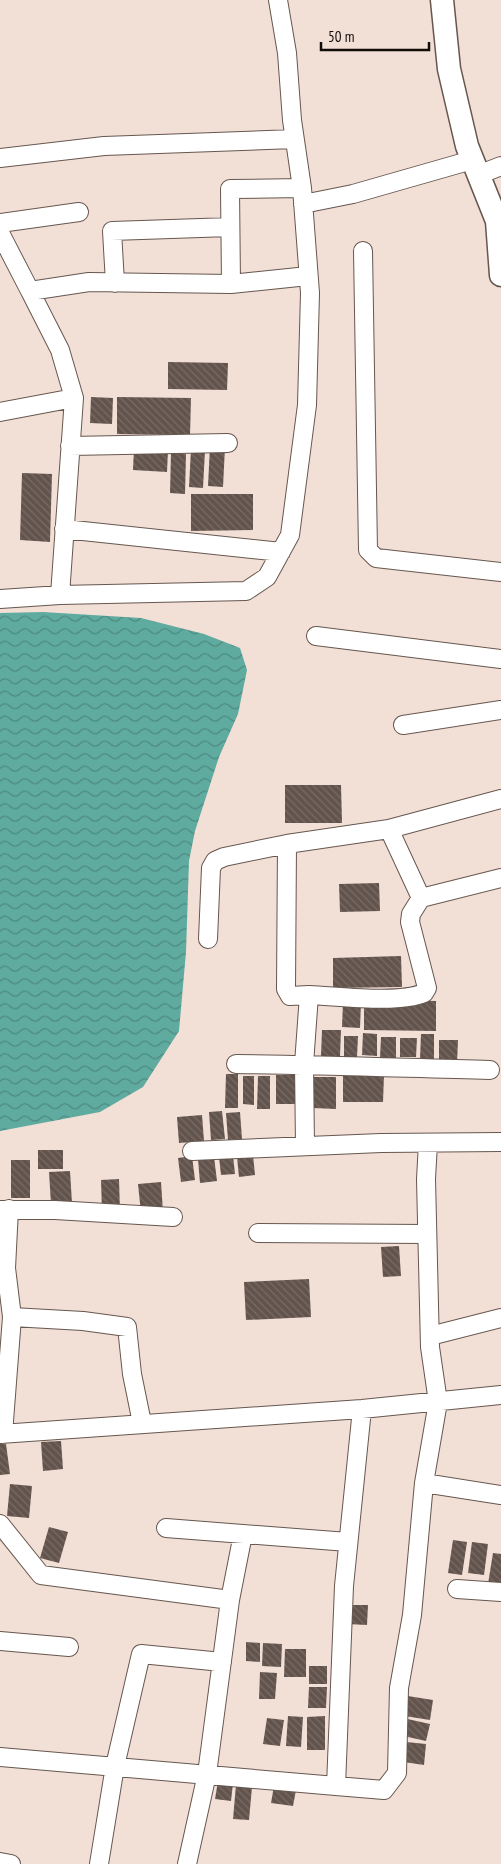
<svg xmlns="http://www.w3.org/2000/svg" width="501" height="1864" font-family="'PT Sans Narrow',sans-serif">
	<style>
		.water { fill: url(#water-waves) }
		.building { fill: url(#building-back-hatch) }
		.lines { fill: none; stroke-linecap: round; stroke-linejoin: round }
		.minor-casing { stroke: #66574f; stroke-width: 20 }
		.major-casing { stroke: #66574f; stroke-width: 25 }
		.minor { stroke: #fff; stroke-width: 18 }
		.major { stroke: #fff; stroke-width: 22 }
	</style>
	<defs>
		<pattern id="water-waves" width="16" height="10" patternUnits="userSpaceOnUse" patternTransform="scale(1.25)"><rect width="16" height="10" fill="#5faba0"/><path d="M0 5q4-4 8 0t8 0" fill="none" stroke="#4d8a81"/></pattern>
		<pattern id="building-back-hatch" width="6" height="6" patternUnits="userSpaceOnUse" patternTransform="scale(1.25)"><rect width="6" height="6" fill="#62534c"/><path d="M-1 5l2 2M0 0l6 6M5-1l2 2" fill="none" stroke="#786c66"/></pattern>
	</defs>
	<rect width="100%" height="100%" fill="#f2dfd6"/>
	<path class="water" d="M43 612 141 618 204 634 240 648 247 670 238 714 219 757 195 831 189 861 186 952 179 1031 143 1087 100 1112 0 1131V613Z"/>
	<path class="building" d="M168 362 228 363 227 390 168 389Z
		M91 397 113 398 112 424 90 423Z
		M117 397 191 398 190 435 117 434Z
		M210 446 225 447 223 487 208 486Z
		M134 448 168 450 167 472 133 470Z
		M191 449 205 450 203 488 189 487Z
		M171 453 186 454 185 494 170 493Z
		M22 473 52 474 50 542 20 540Z
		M191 494H253V530L191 531Z
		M285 785H341L342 823H285Z
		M379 883 380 911 340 912 339 884Z
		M401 956 402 987 333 988V958Z
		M364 1000 436 1001V1031L364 1030Z
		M343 1003H361L360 1028 342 1027Z
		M322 1030H341L340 1056H321Z
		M363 1033 377 1034V1056L362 1055Z
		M421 1034H434V1059H420Z
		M344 1036H358L357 1057H344Z
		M381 1037H396V1059L380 1058Z
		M400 1038H417L416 1057H400Z
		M439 1040H458L457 1064 439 1063Z
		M226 1074H238V1108H225Z
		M276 1075H296L295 1104H276Z
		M343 1075H384L383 1102H343Z
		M243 1076H254V1105L243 1104Z
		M258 1076H270V1109H257Z
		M314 1077H336V1109L313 1108Z
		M222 1111 225 1139 211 1140 209 1112Z
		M240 1112 242 1139 228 1140 226 1113Z
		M202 1115 204 1141 179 1143 177 1117Z
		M38 1150H63V1169H38Z
		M253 1155 255 1175 239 1177 237 1157Z
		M192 1156 195 1180 181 1182 178 1158Z
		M233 1156 235 1174 221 1175 219 1157Z
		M214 1157 217 1181 200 1183 198 1159Z
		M11 1160H30V1198H11Z
		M70 1171 72 1203 51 1204 49 1172Z
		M119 1179 120 1211 102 1212 101 1180Z
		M161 1182 163 1212 141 1213 138 1184Z
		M399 1246 401 1276 383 1277 381 1247Z
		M309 1279 311 1317 246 1320 244 1282Z
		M61 1441 63 1469 43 1471 41 1442Z
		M0 1444H6L10 1474 0 1475Z
		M10 1484 32 1486 29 1518 7 1516Z
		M49 1527 68 1532 59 1563 40 1558Z
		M453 1540 467 1542 462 1575 448 1573Z
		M472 1542 488 1544 484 1575 468 1573Z
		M493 1553 501 1554V1585L488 1584Z
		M348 1605H368L367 1625 347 1624Z
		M246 1642 260 1643V1662L246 1661Z
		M263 1643 282 1644 281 1667 262 1666Z
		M285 1649H306V1677H284Z
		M309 1666H327V1684H309Z
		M260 1672 277 1673 275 1699H259Z
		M309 1687H327L326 1708H308Z
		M395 1694 433 1700 430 1720 392 1714Z
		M288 1716 303 1717 301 1747 286 1746Z
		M325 1716V1750H307V1717Z
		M267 1718 284 1720 280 1746 263 1744Z
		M403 1718 430 1724 426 1741 399 1735Z
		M406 1742 426 1744 424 1765 404 1762Z
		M218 1781 233 1783 231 1801 215 1799Z
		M236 1785 252 1787 249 1820 233 1819Z
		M274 1786 296 1790 293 1806 271 1803Z"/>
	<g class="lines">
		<g class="minor-casing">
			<path id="minor" d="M0 158 104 146 294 139
				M478 175 501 166
				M303 204 353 194 472 160
				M0 223 79 212
				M0 233 30 291
				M363 251 368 550 376 558 501 572
				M115 283 112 231 230 227
				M231 284 308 276
				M74 398 60 595 246 591 267 577 290 535 307 405 310 293 302 188
				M0 412 74 398 60 350 30 291 89 282 231 284 230 189 302 188 292 120 287 53 278 0
				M70 446 228 443
				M64 529 281 552
				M0 599 60 595
				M316 636 501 659
				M403 725 501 710
				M389 829 421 898 501 878
				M287 844 286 989 290 996 309 995
				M208 939 211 868 215 861 224 857 287 844 389 829 501 799
				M236 1064C321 1065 406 1068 490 1070
				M305 1146 304 1064 309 995C338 996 399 1004 424 993L427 988 410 922 411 914 421 898
				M192 1151 381 1143 501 1142
				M9 1209 6 1268 12 1317 83 1321 127 1327 132 1374 142 1423
				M0 1210H55L173 1217
				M258 1233 427 1234
				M430 1336 501 1318
				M0 1434 362 1409 501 1395
				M3 1434 12 1317
				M424 1483 501 1495
				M0 1524 41 1575 230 1600 207 1774 187 1864
				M166 1528 348 1542
				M457 1589 501 1592
				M230 1600 243 1534
				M0 1641 69 1647
				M0 1757 336 1786 344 1586 362 1409
				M336 1786 384 1790 397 1773 399 1688 412 1615 424 1483 438 1402 430 1347 426 1179 428 1143
				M0 1862 11 1864
				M99 1864 115 1766 141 1654 222 1662"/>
		</g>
		<g class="major-casing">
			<path id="major" d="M442 0 449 69 467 146 497 221 501 275"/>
		</g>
		<use href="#minor" class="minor"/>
		<use href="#major" class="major"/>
	</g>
	<path d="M321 42v8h108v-8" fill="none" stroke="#120c09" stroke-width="2.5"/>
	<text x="328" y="42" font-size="15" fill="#120c09" stroke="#f2dfd6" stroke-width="4" paint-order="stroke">50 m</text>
</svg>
